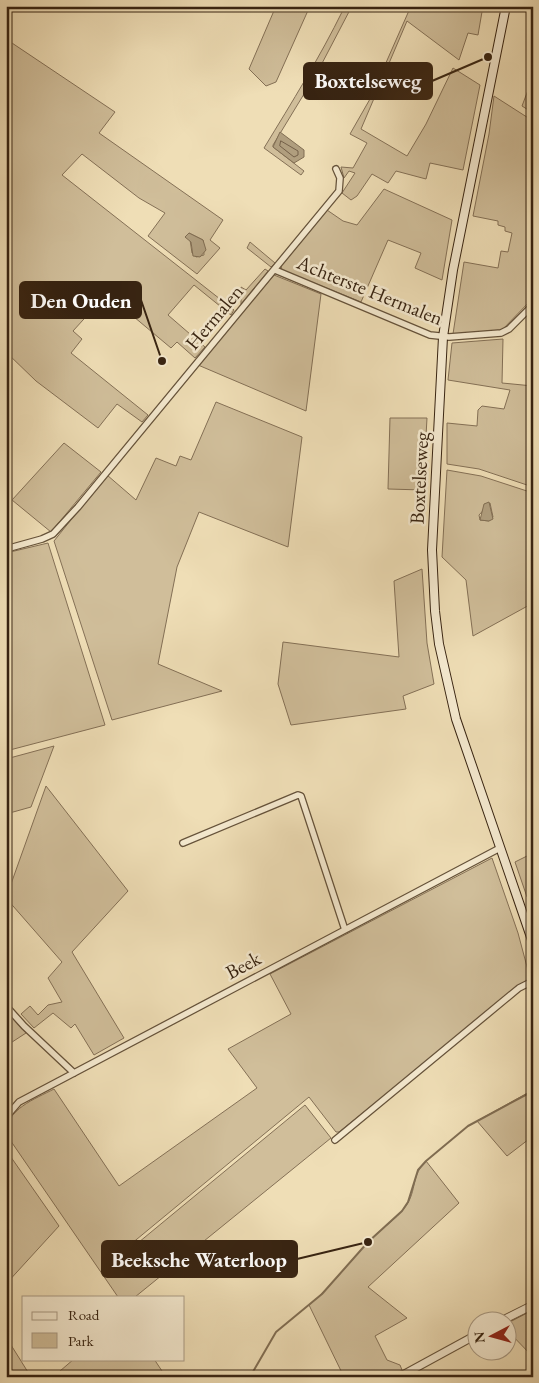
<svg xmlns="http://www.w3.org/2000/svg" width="539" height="1383" font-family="'EB Garamond',serif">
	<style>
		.green { fill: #d0be9a; stroke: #847056; fill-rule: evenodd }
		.water { fill: #b09e7e; stroke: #806d52 }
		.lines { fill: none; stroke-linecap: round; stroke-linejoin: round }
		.shore { stroke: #746048; stroke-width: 1 }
		.stream { stroke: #806d52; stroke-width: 2 }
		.minor-casing { stroke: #65523a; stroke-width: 8 }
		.tertiary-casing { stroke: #65523a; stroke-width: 9 }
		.secondary-casing { stroke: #372311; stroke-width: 10 }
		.minor { stroke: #f5ead0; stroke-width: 5.5 }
		.tertiary { stroke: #f5ead0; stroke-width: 7 }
		.secondary { stroke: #f5ead0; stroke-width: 8 }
		.labels { text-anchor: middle; stroke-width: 5; stroke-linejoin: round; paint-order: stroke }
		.street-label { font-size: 20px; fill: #372311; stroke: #f5ead0 }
		.leader { fill: none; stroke: #372311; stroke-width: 2 }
		.callout-dot { fill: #372311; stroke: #f5ead0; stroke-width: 2 }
		.callout { fill: #372311; stroke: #372311; stroke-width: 2 }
		.callout-label { font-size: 21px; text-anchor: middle; font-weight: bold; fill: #fff }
	</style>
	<rect width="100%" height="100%" fill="#efdeb6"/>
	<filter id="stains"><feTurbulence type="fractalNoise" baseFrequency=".004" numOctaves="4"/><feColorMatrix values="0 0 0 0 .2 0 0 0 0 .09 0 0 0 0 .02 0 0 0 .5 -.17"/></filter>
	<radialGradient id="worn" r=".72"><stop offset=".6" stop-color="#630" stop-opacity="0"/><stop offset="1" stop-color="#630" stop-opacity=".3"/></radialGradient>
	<path class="green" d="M276 6H310L276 82 266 86 249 69Z
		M337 6H352L318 71 273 145V147L304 171 301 175 264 148C292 102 320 57 343 10Z
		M411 6H483L478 35 468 33 459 60 407 21 361 129 407 156 426 124 453 68 480 85 463 170 430 163 426 179 396 171 388 183 372 174 357 196 351 200 342 193 355 173 349 171 344 178 341 167 353 168 367 143 350 134 370 99Z
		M6 39 115 112 99 133 223 220 210 240 220 248 197 274 148 236 165 213 139 198 82 154 62 175 234 310 231 315 194 285 168 315 205 347 195 358 177 342 171 348 115 301 102 316 93 309 73 331 82 339 71 353 148 415 142 422 117 404 98 428 36 381 6 352ZM189 233 203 240 204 255 196 257 192 253Z
		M533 77V113L522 106Z
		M494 96 533 121V298L502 330 453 334 464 262 498 268 501 251 508 252 512 233 505 231V227L498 225V221L473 216 489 134Z
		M384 189 452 220 442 280 415 268 421 253 388 240 361 302 282 270 281 266 327 210 343 221 357 225Z
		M250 242 275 263 271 267 247 248Z
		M265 269 268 271 241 304V287L246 290Z
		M274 275 321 294 306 411 198 365Z
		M503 339 502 383 533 386V487L479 469 447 464V423L477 426 478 410 482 406 504 409 510 390 448 380 452 343Z
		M216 402 302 437 288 547 199 512 177 567 158 664 222 691 112 720 54 541 107 475 136 500 156 458 176 466 180 456 191 460Z
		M390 418H427L423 490 388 489Z
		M64 443 101 472 51 532 12 500Z
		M447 470 481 476 533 493V603L473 636 466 580 442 557ZM490 503 493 517 489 521 480 520 479 515Z
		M48 543 105 725 6 751V553Z
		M422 569 427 643 434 684 403 696 406 709 291 725 278 684 283 642 399 657 394 581Z
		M54 746 31 807 6 814V759Z
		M46 786 128 891 72 952 124 1038 94 1055 75 1024 71 1028 53 1013 34 1028 21 1014 30 1006 38 1015 48 1005 62 1002 48 978 62 962 6 898Z
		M533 853 531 870 533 899 527 897 515 862Z
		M492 858 518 933 530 978 339 1132H336L309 1097 131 1244 133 1247 305 1105 331 1138 135 1297H118L6 1134C6 1109 35 1099 54 1089L119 1186 257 1088 228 1049 291 1014 270 974Z
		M6 1011 26 1033 6 1046Z
		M533 1090V1136L507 1156 477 1121Z
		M6 1150 59 1226 6 1284Z
		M426 1161 459 1203 368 1287 407 1318 375 1336 387 1360 400 1365 402 1370 390 1377H344L309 1305C331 1287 348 1264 367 1243 379 1230 396 1220 406 1206 417 1190 411 1175 426 1161Z
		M533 1310V1357L507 1330 506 1324Z
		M6 1337 31 1377H6Z
		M74 1359H154L166 1377H53Z"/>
	<path class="water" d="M280 132 304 150V157L294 163 273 147Z
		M189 233 203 240 206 250 200 257 193 256 191 242 185 237Z
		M489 502 493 519 489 521 480 520 484 504Z"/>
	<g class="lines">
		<path class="shore" d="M281 141 298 151V155L294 157 280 146Z"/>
		<path class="stream" d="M250 1377 276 1332 322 1294 368 1242 402 1211 408 1202 418 1170 426 1161 468 1126 533 1091"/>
		<g class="minor-casing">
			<path id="minor" d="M275 270 430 335 449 337 501 333 509 329 533 305
				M6 549 42 539 53 534 78 507 339 191 340 178 336 169
				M183 843 298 795 301 796 345 930
				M6 1006 24 1026 74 1073
				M6 1117 19 1102 500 848
				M335 1140 519 988 533 981"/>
		</g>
		<g class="tertiary-casing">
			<path id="tertiary" d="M503 1320 533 1305
				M399 1377 476 1335"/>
		</g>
		<g class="secondary-casing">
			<path id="secondary" d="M506 6 453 270 443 337 432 550 435 611 439 644 456 719 533 943"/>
		</g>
		<use href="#minor" class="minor"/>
		<use href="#tertiary" class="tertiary"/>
		<use href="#secondary" class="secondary"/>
	</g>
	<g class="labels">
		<g class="street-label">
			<text transform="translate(370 290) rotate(22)" y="7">Achterste Hermalen</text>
			<text transform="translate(214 317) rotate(-50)" y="7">Hermalen</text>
			<text transform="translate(419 478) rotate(-87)" y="7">Boxtelseweg</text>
			<text transform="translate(243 965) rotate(-28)" y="7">Beek</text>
		</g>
	</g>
	<path class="leader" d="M488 57L432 81M162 361L141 300M368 1242L297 1259"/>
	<g class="callout-dot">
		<circle cx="488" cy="57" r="5"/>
		<circle cx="162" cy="361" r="5"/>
		<circle cx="368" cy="1242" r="5"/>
	</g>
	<g class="callout">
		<rect x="304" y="63" width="128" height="36" rx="5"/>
		<rect x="20" y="282" width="121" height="36" rx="5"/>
		<rect x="102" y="1241" width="195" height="36" rx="5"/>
	</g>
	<g class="callout-label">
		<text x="368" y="88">Boxtelseweg</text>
		<text x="81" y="308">Den Ouden</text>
		<text x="199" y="1267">Beeksche Waterloop</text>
	</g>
	<rect width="539" height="1383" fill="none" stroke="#efdeb6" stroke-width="25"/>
	<rect x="8" y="8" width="524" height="1368" fill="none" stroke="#372311" stroke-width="2.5"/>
	<rect x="12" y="12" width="514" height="1358" fill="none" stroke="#372311"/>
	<rect x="22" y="1296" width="162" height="65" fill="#f5ead0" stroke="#a99a84"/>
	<rect x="32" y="1312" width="25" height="8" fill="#f5ead0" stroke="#a99a84"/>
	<text x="68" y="1320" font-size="15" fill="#372311">Road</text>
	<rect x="32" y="1333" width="25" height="15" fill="#d0be9a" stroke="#a99a84"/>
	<text x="68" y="1346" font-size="15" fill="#372311">Park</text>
	<g transform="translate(492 1336) rotate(264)"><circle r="24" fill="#f5ead0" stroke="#a99a84"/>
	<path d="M0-4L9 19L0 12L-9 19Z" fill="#8f2418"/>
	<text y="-8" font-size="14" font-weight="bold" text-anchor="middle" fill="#372311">N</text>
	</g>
	<rect width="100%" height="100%" filter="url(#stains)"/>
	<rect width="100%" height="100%" fill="url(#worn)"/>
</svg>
